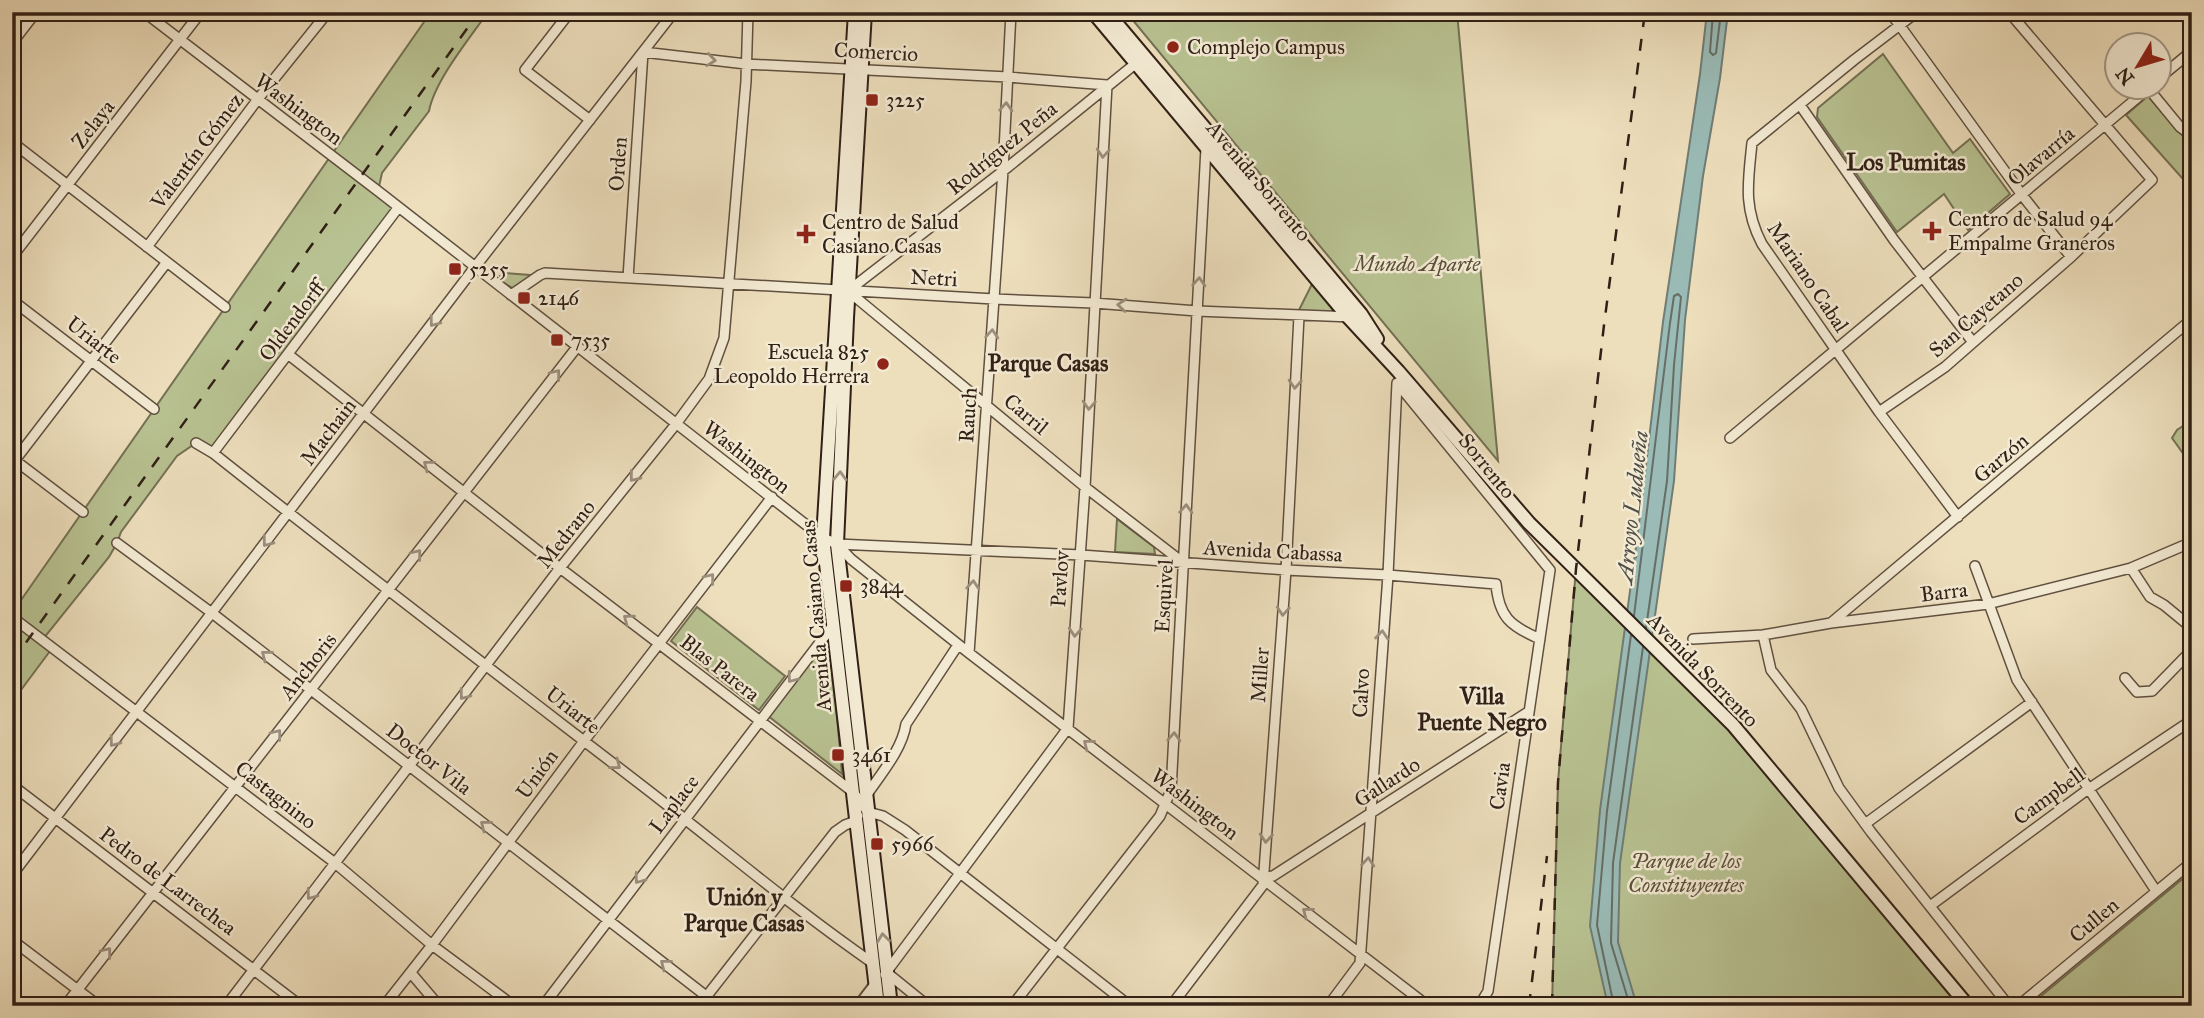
<svg xmlns="http://www.w3.org/2000/svg" width="2204" height="1018" font-family="'IM FELL Great Primer',serif">
	<style>
		.green { fill: #b8c191; stroke: #747054; stroke-width: 2 }
		.water { fill: #9abbb6; stroke: #707d76; stroke-width: 2 }
		.lines { fill: none; stroke-linecap: round; stroke-linejoin: round }
		.shore { stroke: #666e66; stroke-width: 2 }
		.stream { stroke: #707d76; stroke-width: 2.5 }
		.minor-casing { stroke: #605040; stroke-width: 12 }
		.tertiary-casing { stroke: #605040; stroke-width: 14 }
		.secondary-casing { stroke: #312016; stroke-width: 16 }
		.minor { stroke: #f3ead3; stroke-width: 9 }
		.tertiary { stroke: #f3ead3; stroke-width: 10 }
		.secondary { stroke: #f3ead3; stroke-width: 12 }
		.rail { stroke: #312016; stroke-width: 2.5; stroke-dasharray: 12 12; stroke-linecap: butt }
		.oneway { stroke: #9c8f7e }
		.poi-dot { fill: #8f2418; stroke: #f3ead3; stroke-width: 2.5 }
		.labels { text-anchor: middle; stroke-width: 5; stroke-linejoin: round; paint-order: stroke }
		.poi-label { font-size: 21px; fill: #312016; stroke: #f3ead3; text-anchor: start }
		.street-label { font-size: 21px; fill: #312016; stroke: #f3ead3 }
		.park-label { font-size: 21px; font-style: italic; fill: #5a503b; stroke: #f3ead3 }
		.neighbourhood-label { font-size: 23px; font-weight: bold; fill: #312016; stroke: #f3ead3 }
		.water-label { font-size: 23px; font-style: italic; fill: #504e46; stroke: #f3ead3 }
	</style>
	<rect width="100%" height="100%" fill="#eddebc"/>
	<filter id="stains"><feTurbulence type="fractalNoise" baseFrequency=".00286" numOctaves="4"/><feColorMatrix values="0 0 0 0 .2 0 0 0 0 .09 0 0 0 0 .02 0 0 0 .5 -.17"/></filter>
	<radialGradient id="worn" r=".72"><stop offset=".6" stop-color="#630" stop-opacity="0"/><stop offset="1" stop-color="#630" stop-opacity=".3"/></radialGradient>
	<path class="green" d="M431 12H488C470 38 435 80 429 111L382 173 378 191 398 208 213 453 196 443 177 456 121 532 117 543 109 557 43 639 53 647 12 702V613Z
		M1126 12H1457L1498 461Z
		M1883 54 1953 153 1970 139 2010 194 1968 230 1944 194 1897 232 1817 117 1818 108Z
		M2148 96 2183 136 2192 142V171L2188 177 2182 178 2126 115Z
		M505 273 530 275 531 276 514 289 499 280 500 276Z
		M1314 280 1333 309 1329 314H1297Z
		M2192 420V466L2172 438 2177 430Z
		M1117 519 1154 547 1155 554 1115 552Z
		M1576 569 1733 725 1968 1006H1552L1558 782Z
		M697 607 785 676 759 710 671 641Z
		M830 635 842 774 767 715Z
		M2192 871V1006H2029Z"/>
	<path class="water" d="M1707 12H1728L1720 78 1703 176 1685 320 1674 481 1620 863 1618 942 1637 1006H1608L1590 926 1600 810 1637 540 1663 322 1700 74Z"/>
	<g class="lines">
		<path class="shore" d="M1713 12 1710 52 1713 55 1716 53 1721 12
			M1634 616 1670 323 1674 296 1678 294 1681 297 1674 365 1667 481 1646 628
			M1614 1006 1597 925 1607 811 1631 635
			M1630 1006 1611 943 1613 863 1643 647"/>
		<path class="stream" d="M1626 542 1636 557"/>
		<g class="minor-casing">
			<path id="minor" d="M144 12 378 191 823 538 837 544 851 559 969 653 1428 1006
				M570 12 525 70 590 120
				M1890 12 2022 195 2071 257
				M1917 12 1854 60 1752 143C1748 182 1743 208 1762 244L1879 412 1958 517
				M12 43 36 12
				M2158 79 2192 51
				M2148 88 2180 127 2192 136
				M1800 105 1894 240 1972 341
				M12 142 225 307
				M147 247 258 99 328 12
				M12 257 201 12
				M628 278 643 52 746 64 1008 77 1107 85
				M848 291 1085 487 1181 561
				M848 291 1003 171 1140 60
				M511 295 540 275 545 273 994 299 1094 303 1197 311 1352 317
				M12 300 154 409
				M289 355 560 568 853 792 868 812 883 816 905 830 1130 1006
				M1397 383 1550 570 1488 991 1479 1006
				M1879 412 1945 367 2071 257 2152 180 2009 12
				M1730 438 2149 88
				M196 443 213 453C354 565 497 674 640 784 718 844 793 908 874 964
				M213 453 398 208
				M12 458 83 512
				M12 464 167 262
				M117 543 212 613 719 1006
				M837 544 1081 555 1286 570 1388 575 1496 584C1499 617 1510 626 1540 639
				M1975 566 2017 680 2156 891
				M2131 568 2150 597 2164 605 2192 628
				M12 617 335 863 432 945 514 1006
				M1832 622 2192 319
				M1763 635 1771 670 1801 709 1839 788 1871 832 2009 1006
				M1693 639 1763 635 1831 623 1988 604 2131 568 2192 542
				M969 653 1003 171 1011 12
				M2125 678 2137 692 2152 691 2192 650
				M12 785 301 1006
				M866 796C880 775 902 750 906 724L958 645
				M1865 824 2032 702
				M12 875 475 267 674 12
				M1263 878 1273 876 1528 712
				M1930 906 2087 790 2192 720
				M12 940 99 1006
				M886 972 928 1006
				M411 973 439 1006
				M885 974 1068 728 1085 487 1107 85
				M65 1006 577 347
				M226 1006 560 568 676 424 709 379 724 338 746 81 748 12
				M384 1006 432 945 584 741 772 497
				M543 1006 834 624
				M699 1006 835 832 845 825 856 821 858 816
				M1012 1006 1160 816 1171 790 1206 148 1208 146
				M1171 1006 1263 885 1286 570 1299 316
				M1328 1006 1360 963 1388 575 1397 383
				M2018 1006 2192 862"/>
		</g>
		<g class="tertiary-casing">
			<path id="tertiary" d="M859 1006 875 985"/>
		</g>
		<g class="secondary-casing">
			<path id="secondary" d="M855 12 823 538 878 1006
				M865 12 847 318 837 544 891 1006
				M1093 12 1349 318 1398 371 1529 523 1733 725 1968 1006
				M1107 12 1361 314 1377 339"/>
		</g>
		<use href="#minor" class="minor"/>
		<use href="#tertiary" class="tertiary"/>
		<use href="#secondary" class="secondary"/>
		<path class="rail" d="M12 662 479 12
			M1529 1006 1547 856
			M1552 1006 1558 782 1576 569 1604 325 1645 12"/>
	</g>
	<defs><path id="oneway-chevron" d="M-2-3.5L2.5 0L-2 3.5" fill="none" stroke-width="1.6" stroke-linecap="round" stroke-linejoin="round" transform="scale(1.75)"/></defs>
	<g class="oneway">
		<use href="#oneway-chevron" transform="translate(711 60) rotate(7)"/>
		<use href="#oneway-chevron" transform="translate(1006 107) rotate(-87)"/>
		<use href="#oneway-chevron" transform="translate(1103 153) rotate(94)"/>
		<use href="#oneway-chevron" transform="translate(1199 282) rotate(-87)"/>
		<use href="#oneway-chevron" transform="translate(1122 305) rotate(-175)"/>
		<use href="#oneway-chevron" transform="translate(434 322) rotate(127)"/>
		<use href="#oneway-chevron" transform="translate(992 334) rotate(-86)"/>
		<use href="#oneway-chevron" transform="translate(556 374) rotate(-52)"/>
		<use href="#oneway-chevron" transform="translate(1295 384) rotate(93)"/>
		<use href="#oneway-chevron" transform="translate(1089 405) rotate(93)"/>
		<use href="#oneway-chevron" transform="translate(428 465) rotate(-142)"/>
		<use href="#oneway-chevron" transform="translate(840 476) rotate(-88)"/>
		<use href="#oneway-chevron" transform="translate(634 477) rotate(129)"/>
		<use href="#oneway-chevron" transform="translate(1186 509) rotate(-87)"/>
		<use href="#oneway-chevron" transform="translate(267 542) rotate(127)"/>
		<use href="#oneway-chevron" transform="translate(417 554) rotate(-52)"/>
		<use href="#oneway-chevron" transform="translate(710 578) rotate(-52)"/>
		<use href="#oneway-chevron" transform="translate(973 585) rotate(-86)"/>
		<use href="#oneway-chevron" transform="translate(1283 611) rotate(94)"/>
		<use href="#oneway-chevron" transform="translate(628 619) rotate(-143)"/>
		<use href="#oneway-chevron" transform="translate(1075 632) rotate(94)"/>
		<use href="#oneway-chevron" transform="translate(1382 635) rotate(-85)"/>
		<use href="#oneway-chevron" transform="translate(266 655) rotate(-142)"/>
		<use href="#oneway-chevron" transform="translate(792 678) rotate(127)"/>
		<use href="#oneway-chevron" transform="translate(464 695) rotate(127)"/>
		<use href="#oneway-chevron" transform="translate(277 734) rotate(-52)"/>
		<use href="#oneway-chevron" transform="translate(1174 737) rotate(-87)"/>
		<use href="#oneway-chevron" transform="translate(114 742) rotate(127)"/>
		<use href="#oneway-chevron" transform="translate(1088 744) rotate(-142)"/>
		<use href="#oneway-chevron" transform="translate(616 765) rotate(38)"/>
		<use href="#oneway-chevron" transform="translate(485 825) rotate(-142)"/>
		<use href="#oneway-chevron" transform="translate(1266 838) rotate(94)"/>
		<use href="#oneway-chevron" transform="translate(1368 862) rotate(-85)"/>
		<use href="#oneway-chevron" transform="translate(639 879) rotate(127)"/>
		<use href="#oneway-chevron" transform="translate(311 895) rotate(127)"/>
		<use href="#oneway-chevron" transform="translate(1307 912) rotate(-142)"/>
		<use href="#oneway-chevron" transform="translate(883 938) rotate(-97)"/>
		<use href="#oneway-chevron" transform="translate(107 952) rotate(-52)"/>
		<use href="#oneway-chevron" transform="translate(665 964) rotate(-142)"/>
	</g>
	<g class="poi-dot">
		<circle cx="1173" cy="47" r="7"/>
		<rect x="865" y="93" width="14" height="14" rx="3.5"/>
		<path d="M1928.5 220.5h7v7h7v7h-7v7h-7v-7h-7v-7h7z"/>
		<path d="M802.5 223.5h7v7h7v7h-7v7h-7v-7h-7v-7h7z"/>
		<rect x="448" y="262" width="14" height="14" rx="3.5"/>
		<rect x="517" y="291" width="14" height="14" rx="3.5"/>
		<rect x="550" y="333" width="14" height="14" rx="3.5"/>
		<circle cx="883" cy="364" r="7"/>
		<rect x="839" y="579" width="14" height="14" rx="3.5"/>
		<rect x="831" y="748" width="14" height="14" rx="3.5"/>
		<rect x="870" y="837" width="14" height="14" rx="3.5"/>
	</g>
	<g class="labels">
		<g class="poi-label">
			<text x="1187" y="54">Complejo Campus</text>
			<text x="886" y="107">3225</text>
			<text x="1948" y="226">Centro de Salud 94<tspan x="1948" dy="24">Empalme Graneros</tspan></text>
			<text x="822" y="229">Centro de Salud<tspan x="822" dy="24">Casiano Casas</tspan></text>
			<text x="469" y="276">5255</text>
			<text x="538" y="305">2146</text>
			<text x="571" y="347">7535</text>
			<text x="869" y="359" text-anchor="end">Escuela 825<tspan x="869" dy="24">Leopoldo Herrera</tspan></text>
			<text x="860" y="593">3844</text>
			<text x="852" y="762">3461</text>
			<text x="891" y="851">5966</text>
		</g>
		<g class="street-label">
			<text transform="translate(876 52) rotate(3)" y="7">Comercio</text>
			<text transform="translate(299 109) rotate(37)" y="7">Washington</text>
			<text transform="translate(93 124) rotate(-52)" y="7">Zelaya</text>
			<text transform="translate(1002 148) rotate(-39)" y="7">Rodríguez Peña</text>
			<text transform="translate(197 151) rotate(-53)" y="7">Valentín Gómez</text>
			<text transform="translate(2041 156) rotate(-40)" y="7">Olavarría</text>
			<text transform="translate(618 164) rotate(-86)" y="7">Orden</text>
			<text transform="translate(1259 181) rotate(50)" y="7">Avenida Sorrento</text>
			<text transform="translate(1808 277) rotate(56)" y="7">Mariano Cabal</text>
			<text transform="translate(934 278) rotate(3)" y="7">Netri</text>
			<text transform="translate(1976 315) rotate(-41)" y="7">San Cayetano</text>
			<text transform="translate(292 321) rotate(-53)" y="7">Oldendorff</text>
			<text transform="translate(94 340) rotate(38)" y="7">Uriarte</text>
			<text transform="translate(1026 414) rotate(40)" y="7">Carril</text>
			<text transform="translate(968 415) rotate(-86)" y="7">Rauch</text>
			<text transform="translate(328 432) rotate(-53)" y="7">Machain</text>
			<text transform="translate(747 457) rotate(38)" y="7">Washington</text>
			<text transform="translate(2001 458) rotate(-40)" y="7">Garzón</text>
			<text transform="translate(1487 466) rotate(51)" y="7">Sorrento</text>
			<text transform="translate(566 534) rotate(-52)" y="7">Medrano</text>
			<text transform="translate(1273 551) rotate(3)" y="7">Avenida Cabassa</text>
			<text transform="translate(1060 579) rotate(-86)" y="7">Pavlov</text>
			<text transform="translate(1944 592) rotate(-7)" y="7">Barra</text>
			<text transform="translate(1164 596) rotate(-87)" y="7">Esquivel</text>
			<text transform="translate(816 616) rotate(-95)" y="7">Avenida Casiano Casas</text>
			<text transform="translate(308 666) rotate(-52)" y="7">Anchoris</text>
			<text transform="translate(720 668) rotate(38)" y="7">Blas Parera</text>
			<text transform="translate(1703 670) rotate(46)" y="7">Avenida Sorrento</text>
			<text transform="translate(1260 675) rotate(-86)" y="7">Miller</text>
			<text transform="translate(1361 693) rotate(-87)" y="7">Calvo</text>
			<text transform="translate(573 710) rotate(38)" y="7">Uriarte</text>
			<text transform="translate(429 759) rotate(38)" y="7">Doctor Vila</text>
			<text transform="translate(537 774) rotate(-54)" y="7">Unión</text>
			<text transform="translate(1387 782) rotate(-33)" y="7">Gallardo</text>
			<text transform="translate(1500 786) rotate(-82)" y="7">Cavia</text>
			<text transform="translate(276 795) rotate(38)" y="7">Castagnino</text>
			<text transform="translate(2049 796) rotate(-36)" y="7">Campbell</text>
			<text transform="translate(674 804) rotate(-53)" y="7">Laplace</text>
			<text transform="translate(1195 804) rotate(37)" y="7">Washington</text>
			<text transform="translate(168 881) rotate(37)" y="7">Pedro de Larrechea</text>
			<text transform="translate(2094 920) rotate(-40)" y="7">Cullen</text>
		</g>
		<g class="park-label">
			<text x="1417" y="271">Mundo Aparte</text>
			<text x="1686" y="868">Parque de los<tspan x="1686" dy="24">Constituyentes</tspan></text>
		</g>
		<g class="neighbourhood-label">
			<text x="1906" y="170">Los Pumitas</text>
			<text x="1048" y="371">Parque Casas</text>
			<text x="1482" y="704">Villa<tspan x="1482" dy="26">Puente Negro</tspan></text>
			<text x="744" y="905">Unión y<tspan x="744" dy="26">Parque Casas</tspan></text>
		</g>
		<g class="water-label">
			<text transform="translate(1632 507) rotate(-84)" y="8">Arroyo Ludueña</text>
		</g>
	</g>
	<rect width="2204" height="1018" fill="none" stroke="#eddebc" stroke-width="42"/>
	<rect x="14" y="14" width="2176" height="990" fill="none" stroke="#312016" stroke-width="3.5"/>
	<rect x="21" y="21" width="2162" height="976" fill="none" stroke="#312016" stroke-width="2"/>
	<g transform="translate(2138 66) rotate(232)"><circle r="33" fill="#f3ead3" stroke="#a59987" stroke-width="2"/>
	<path d="M0-5L12 26L0 18L-12 26Z" fill="#8f2418"/>
	<text y="-10" font-size="19" font-weight="bold" text-anchor="middle" fill="#312016">N</text>
	</g>
	<rect width="100%" height="100%" filter="url(#stains)"/>
	<rect width="100%" height="100%" fill="url(#worn)"/>
</svg>
